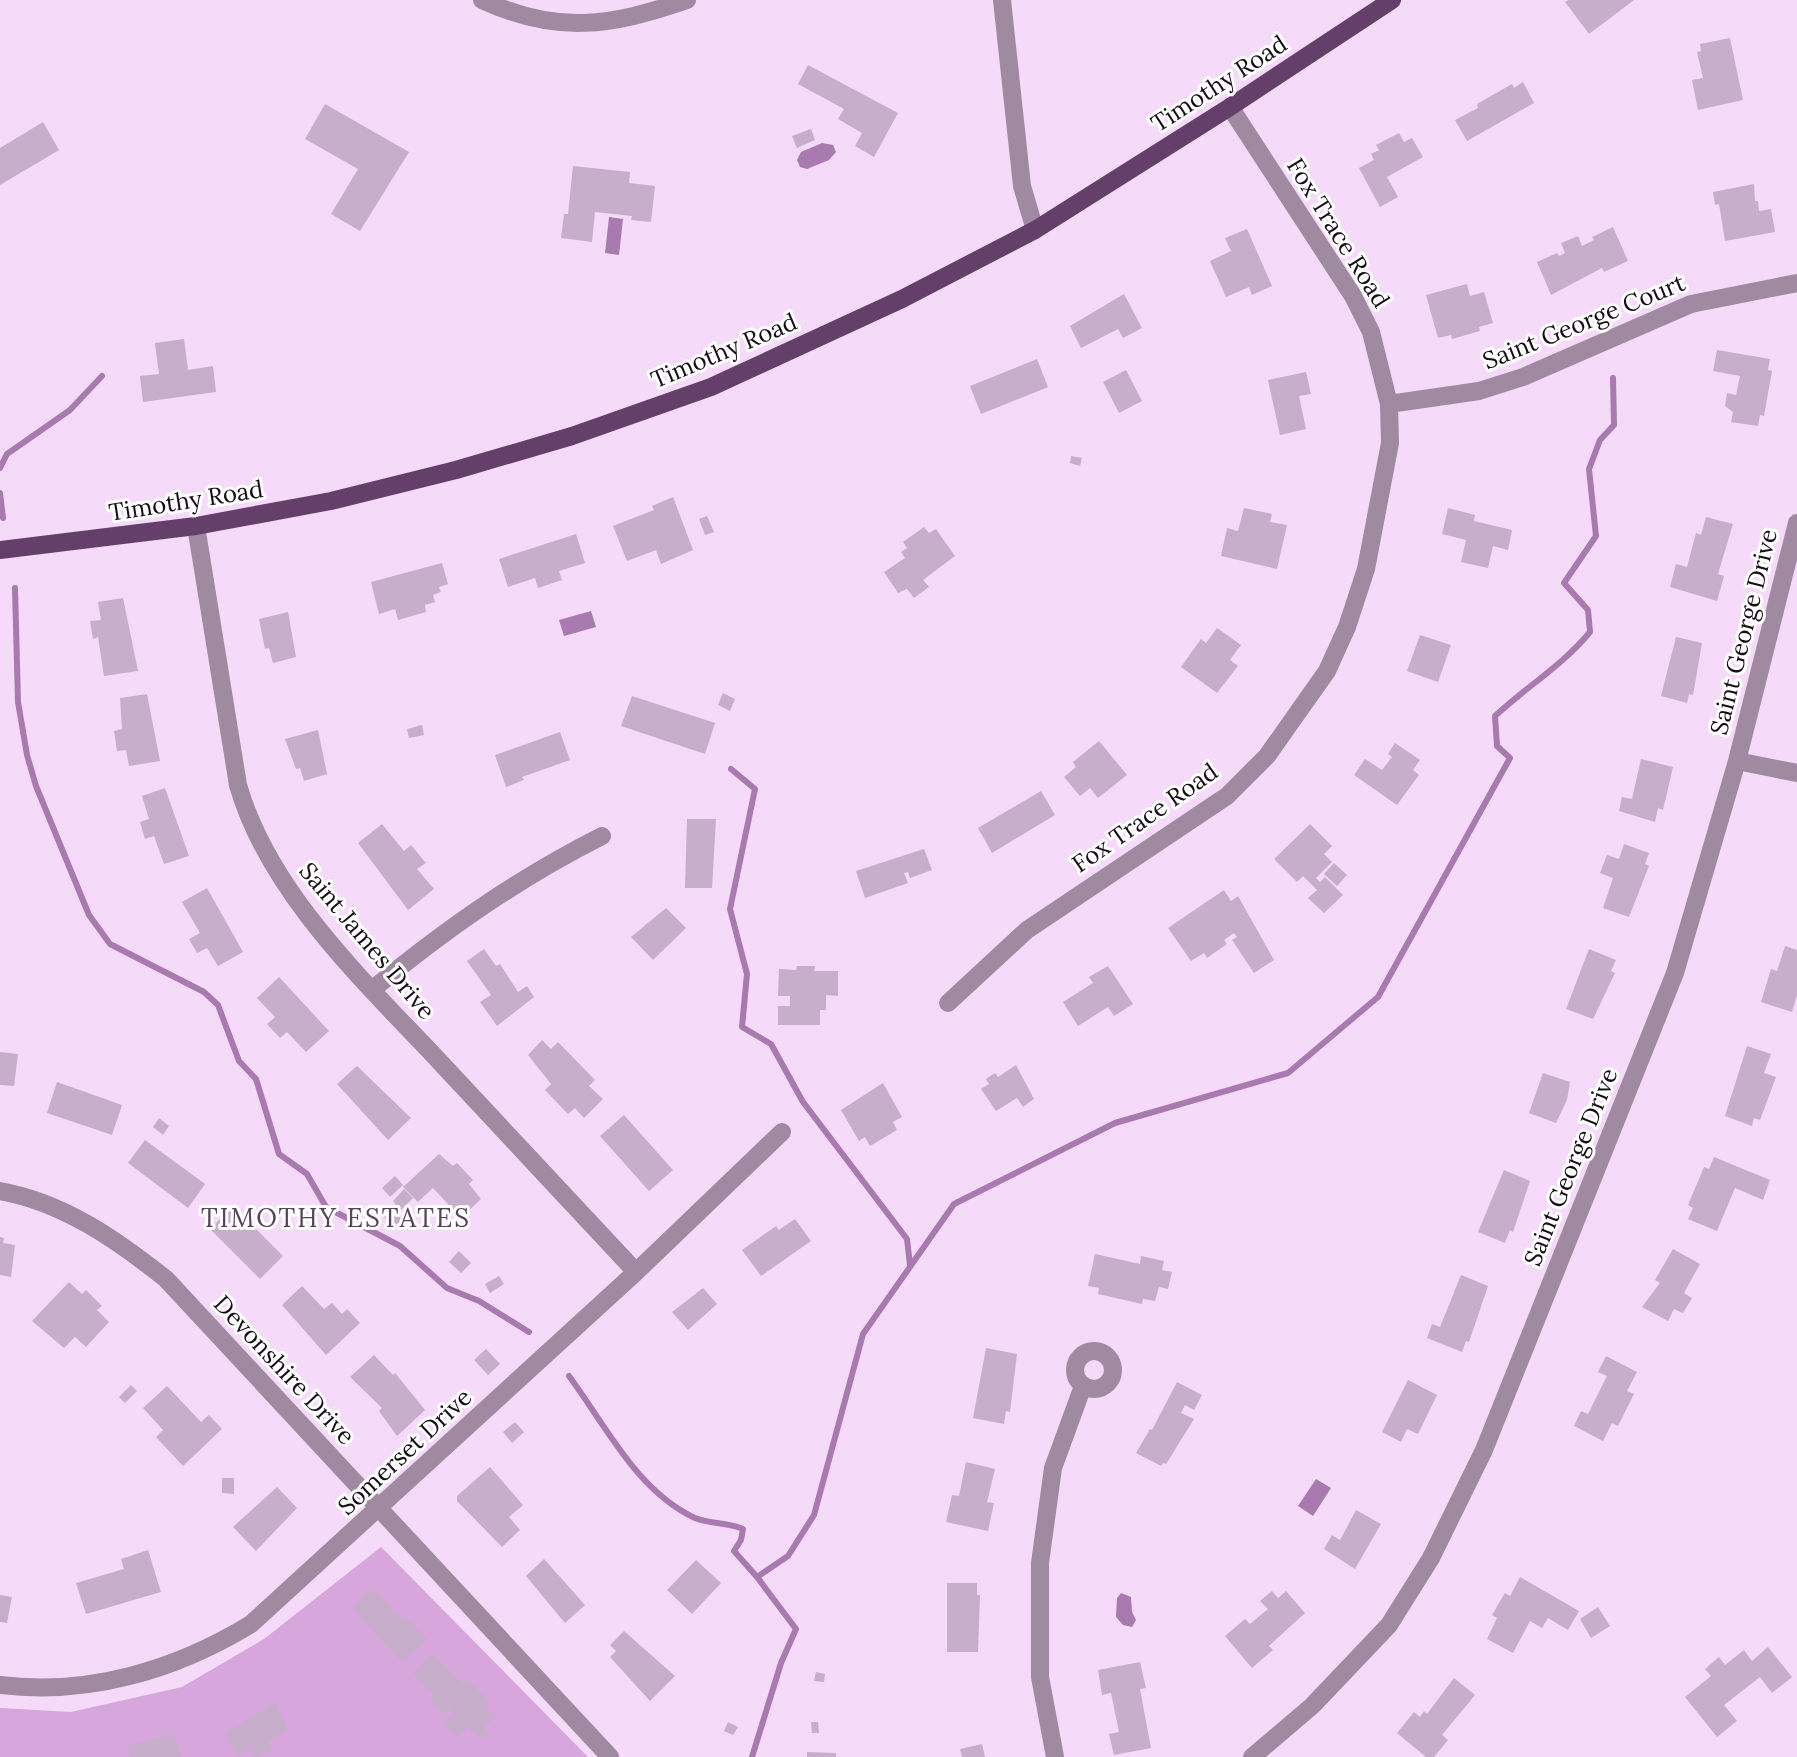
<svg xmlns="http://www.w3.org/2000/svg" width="1797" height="1757" font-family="Lora,serif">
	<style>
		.green { fill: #d6a6dd }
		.water { fill: #a87aaf }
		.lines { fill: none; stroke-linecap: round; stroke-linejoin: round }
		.stream { stroke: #a87aaf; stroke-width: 6 }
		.building { fill: #c7aecb }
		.minor { stroke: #9f8aa2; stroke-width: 18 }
		.major { stroke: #633f69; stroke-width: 18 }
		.labels { text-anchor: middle; stroke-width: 6; stroke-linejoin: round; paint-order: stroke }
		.street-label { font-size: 24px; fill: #150c16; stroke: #fff }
		.neighbourhood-label { font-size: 26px; letter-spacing: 2px; fill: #59435c; stroke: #fff }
	</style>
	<rect width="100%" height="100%" fill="#f5dbf9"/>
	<path class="green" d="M381 1547 588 1757H0V1708L71 1712 182 1687 264 1639Z"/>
	<path class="water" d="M822 143 833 145 836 152 829 160 807 169 800 167 797 160 801 152Z
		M609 217 623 219 619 255 605 253Z
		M591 611 596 627 564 636 559 620Z
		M1316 1479 1331 1488 1313 1516 1298 1506Z
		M1121 1593 1131 1597 1132 1612 1136 1620 1132 1627 1123 1625 1116 1617 1117 1598Z"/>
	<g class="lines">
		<path class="stream" d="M0 468 7 454 70 410 102 376
			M0 493 3 518
			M15 588 18 702 27 755 36 786 89 915 110 944 204 992 218 1005 239 1061 256 1079 279 1154 307 1174 326 1207 400 1246 447 1288 479 1301 529 1332
			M731 769 755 789 730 909 747 974 742 1027 771 1044 803 1102 907 1239 910 1265
			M569 1376C606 1426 637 1491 695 1518 709 1524 727 1522 743 1529L741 1540 734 1551 757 1577
			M752 1757 781 1663 796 1629 757 1577 788 1556 814 1515 863 1334 954 1204 1115 1123 1288 1073 1378 997 1510 758 1497 746 1495 716C1526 687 1563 665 1590 632L1588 610 1564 583 1596 536 1589 469 1600 440 1614 425 1613 378"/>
	</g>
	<path class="building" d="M1568 0H1634L1589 34 1565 2Z
		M1730 38 1743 100 1698 110 1692 80 1703 78 1697 52 1701 51 1700 44Z
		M808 65 898 113 874 157 855 146 862 133 838 119 844 109 798 84Z
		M1523 82 1534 103 1467 141 1455 120 1478 108 1477 104 1512 84 1514 88Z
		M325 104 409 152 360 231 331 214 358 169 305 139Z
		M43 122 59 150 0 185V148Z
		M811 129 815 140 797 148 792 136Z
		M1399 133 1404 142 1412 138 1423 157 1387 177 1398 197 1380 207 1359 168 1374 160 1371 154 1379 150 1376 145Z
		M573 166 630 172 629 183 655 186 651 222 631 220 632 216 595 212 592 242 561 238 564 214H568Z
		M1754 184 1755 201H1758L1759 211 1771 209 1775 232 1725 241 1719 204 1715 205 1713 192Z
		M1613 227 1628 261 1604 272 1602 268 1551 295 1537 262 1557 253 1559 256 1565 253 1561 243 1578 236 1582 246 1594 240 1592 237Z
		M1247 229 1272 286 1252 295 1249 287 1226 297 1210 261 1231 251 1225 238Z
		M1467 284 1470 296 1484 292 1493 323 1479 327 1480 331 1452 339 1451 335 1438 338 1426 295Z
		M1124 294 1142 328 1123 338 1118 329 1081 348 1070 326Z
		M184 339 188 370 213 366 216 392 143 402 140 376 159 374 155 343Z
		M1717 350 1770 359 1768 370 1772 371 1764 416 1760 415 1758 426 1731 422 1733 412 1725 406 1727 393 1736 395 1740 376 1713 371Z
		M1037 359 1048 387 981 414 970 386Z
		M1126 370 1142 401 1119 413 1103 382Z
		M1306 372 1311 394 1299 396 1306 429 1280 435 1268 380Z
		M1071 456 1082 458 1080 466 1070 463Z
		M673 497 693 550 661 564 656 550 627 561 613 526 654 510 652 506Z
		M1244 508 1272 514 1270 522 1287 525 1277 569 1221 556 1227 528 1238 531Z
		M1448 508 1475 515 1474 521 1512 530 1508 550 1493 546 1488 568 1461 562 1466 540 1442 534Z
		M707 516 714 532 705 535 699 519Z
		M1706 517 1733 524 1718 574 1724 576 1717 601 1670 587 1676 564 1687 567 1696 533 1701 535Z
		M924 527 929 533 936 529 955 556 923 580 929 587 914 598 907 589 898 593 884 572 905 558 901 552 907 548 903 542Z
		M576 534 585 563 559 571 562 580 538 588 535 578 508 587 499 559Z
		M442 563 448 584 439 587 441 592 433 595 435 602 425 605 426 612 398 620 395 609 379 614 371 582Z
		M123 598 138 671 104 676 98 637 93 639 90 621 101 620 98 602Z
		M288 612 296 657 273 663 269 648 265 649 259 619Z
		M1217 628 1241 645 1230 660 1238 666 1217 693 1181 667 1201 639 1206 643Z
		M1420 635 1451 645 1438 682 1407 671Z
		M1676 637 1702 643 1693 695 1689 694 1687 703 1661 696Z
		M723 693 735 699 730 711 718 705Z
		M147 694 160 761 129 766 126 750 117 751 114 731 122 729 120 698Z
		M632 696 715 723 705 754 621 726Z
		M422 725 424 735 409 738 407 729Z
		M318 730 327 774 304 781 300 768 296 769 285 739Z
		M560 732 570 760 522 777 524 780 506 787 495 755Z
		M1099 741 1127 775 1098 798 1090 788 1080 796 1064 777 1076 767 1073 762Z
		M1395 743 1420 760 1413 770 1419 775 1397 805 1354 775 1365 759 1382 770 1392 757 1388 754Z
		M1641 759 1673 767 1663 810 1658 808 1655 822 1619 811 1622 797 1632 799Z
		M165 788 189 856 164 864 154 836 145 839 140 822 149 819 142 796Z
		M1041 791 1055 815 992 853 978 828Z
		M687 819H716L712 888H685Z
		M382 824 404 851 411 845 426 863 417 869 434 889 408 910 358 843Z
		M1310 824 1332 846 1324 854 1332 862 1316 878 1320 882 1325 877 1343 895 1324 913 1308 898 1317 890 1303 876 1297 882 1274 859Z
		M1624 844 1649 853 1645 864 1649 866 1629 917 1603 908 1613 878 1600 873 1607 855 1619 859Z
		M924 849 932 870 910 878 908 872 904 873 908 883 865 898 856 871Z
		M1334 863 1347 875 1337 886 1324 874Z
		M207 888 243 952 218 966 207 948 197 953 189 939 200 933 182 902Z
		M1224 890 1231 901 1238 896 1274 960 1254 973 1232 940 1237 937 1234 933 1224 940 1227 944 1207 958 1204 953 1191 961 1168 928Z
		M666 908 686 928 653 960 631 937Z
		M1785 946 1797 950V995L1792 1012 1761 1002 1771 969 1777 971Z
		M484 949 496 966 500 964 518 992 527 986 534 997 497 1026 480 1002 491 995 467 961Z
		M1589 949 1616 960 1611 971 1615 973 1593 1019 1566 1009Z
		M797 966H815L814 971H838V996L826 995V1010H820V1025H778V1006H790V996H778L779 969 796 970Z
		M1108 966 1133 1004 1114 1016 1108 1007 1078 1026 1063 1002 1093 983 1089 977Z
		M279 977 329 1031 306 1052 287 1032 280 1038 267 1024 275 1017 257 998Z
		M542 1040 551 1049 558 1042 595 1080 589 1086 603 1099 584 1118 575 1108 568 1114 545 1090 551 1084 528 1055Z
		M1747 1046 1771 1054 1764 1073 1776 1077 1760 1120 1754 1118 1752 1126 1725 1116Z
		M0 1052 18 1054 14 1086 0 1085Z
		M1016 1065 1034 1099 1023 1107 1017 1098 996 1111 981 1089 989 1084 986 1079 995 1073 998 1077Z
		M357 1066 411 1118 388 1140 337 1084Z
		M1543 1073 1570 1082 1567 1100 1556 1123 1529 1113Z
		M57 1082 122 1105 112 1135 47 1113Z
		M883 1083 902 1117 893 1122 897 1130 870 1146 865 1137 859 1141 841 1110Z
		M624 1115 673 1170 649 1191 600 1136Z
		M159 1118 169 1126 163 1135 153 1127Z
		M145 1140 205 1184 188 1208 128 1163Z
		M439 1154 453 1166 457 1163 473 1180 469 1184 481 1199 461 1218 433 1188 418 1202 403 1187Z
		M1714 1157 1770 1180 1763 1200 1735 1188 1717 1231 1688 1219 1693 1208 1688 1205 1704 1167 1709 1169Z
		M1504 1170 1530 1181 1513 1232 1510 1230 1505 1243 1478 1232Z
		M395 1176 403 1185 390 1197 382 1188Z
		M404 1189 413 1198 401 1210 393 1201Z
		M233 1206 283 1256 260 1279 210 1229Z
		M386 1209 403 1219 398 1226 382 1216Z
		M795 1219 811 1241 761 1276 742 1250 776 1226 779 1230Z
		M0 1237 4 1238 3 1243 15 1245 11 1277 0 1275Z
		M1673 1249 1700 1264 1684 1293 1692 1298 1683 1313 1674 1309 1668 1321 1642 1307 1660 1283 1655 1280Z
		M459 1251 471 1263 461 1273 449 1262Z
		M1095 1254 1140 1264 1141 1256 1164 1261 1162 1270 1172 1272 1168 1289 1159 1287 1155 1301 1143 1299 1142 1304 1098 1294 1099 1288 1088 1286Z
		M1461 1275 1488 1286 1469 1342 1466 1341 1462 1352 1427 1338 1432 1324 1440 1327Z
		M499 1276 504 1284 490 1293 485 1284Z
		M69 1282 82 1294 86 1290 102 1306 97 1310 109 1322 86 1347 75 1337 64 1348 32 1321Z
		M302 1286 324 1309 332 1303 342 1314 347 1309 360 1323 326 1355 282 1305Z
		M703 1288 717 1304 688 1330 672 1312Z
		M986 1348 1017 1354 1010 1412 1006 1411 1004 1424 973 1418Z
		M486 1349 500 1364 488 1375 474 1360Z
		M374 1355 393 1375 395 1373 425 1410 397 1436 379 1411 382 1408 350 1377Z
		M1606 1356 1637 1372 1627 1391 1634 1394 1618 1426 1612 1423 1603 1441 1574 1426 1581 1411 1588 1414 1607 1376 1598 1372Z
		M1408 1380 1437 1395 1418 1434 1407 1429 1401 1442 1382 1432Z
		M1177 1382 1202 1395 1194 1410 1185 1405 1181 1413 1194 1419 1166 1464 1163 1463 1161 1466 1136 1453 1150 1429 1152 1430Z
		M131 1385 137 1391 125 1403 119 1397Z
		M167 1386 201 1422 209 1415 222 1429 183 1466 156 1437 163 1430 143 1408Z
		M515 1422 524 1432 512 1443 503 1432Z
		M966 1462 995 1469 987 1502 994 1503 988 1531 946 1522 952 1495 959 1496Z
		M490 1467 523 1505 509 1517 520 1530 502 1547 457 1501V1496Z
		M222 1478H234V1494L222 1493Z
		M277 1487 297 1508 256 1551 233 1527Z
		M1356 1510 1381 1524 1355 1569 1324 1549 1332 1535 1340 1540Z
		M148 1550 161 1592 86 1614 76 1583 124 1569 121 1559Z
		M544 1559 585 1605 565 1623 526 1576Z
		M696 1560 721 1583 692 1614 667 1590Z
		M1520 1577 1579 1611 1568 1630 1548 1618 1542 1628 1530 1621 1513 1653 1487 1639 1497 1618 1492 1615 1505 1593 1510 1596Z
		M947 1583H977V1595H980L978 1652H947Z
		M373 1588 401 1619 406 1616 427 1639 402 1662 352 1608Z
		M1272 1591 1278 1598 1286 1591 1305 1613 1269 1646 1273 1650 1252 1668 1225 1636 1245 1619 1250 1624 1268 1609 1260 1601Z
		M0 1595 12 1597 7 1623 0 1622Z
		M1598 1607 1610 1626 1591 1638 1580 1619Z
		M624 1631 675 1676 650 1701 610 1657 616 1651 610 1645Z
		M1768 1647 1792 1677 1772 1693 1760 1677 1724 1705 1737 1721 1717 1737 1685 1697 1711 1676 1705 1669 1719 1657 1725 1665 1744 1650 1752 1661Z
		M433 1654 463 1684 467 1679 490 1703 485 1707 495 1717 483 1728 489 1734 483 1740 468 1727 457 1737 443 1723 453 1713 448 1708 443 1714 431 1701 434 1695 413 1673Z
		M1140 1662 1146 1688 1140 1689 1151 1748 1114 1755 1109 1734 1119 1732 1111 1693 1102 1695 1098 1670Z
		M816 1672 825 1674 824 1682 814 1681Z
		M1454 1678 1475 1695 1442 1735 1448 1740 1434 1757H1426L1397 1733 1414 1712 1420 1717 1424 1711 1427 1714Z
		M275 1703 289 1730 267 1741 272 1750 257 1757H254L250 1749 237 1756 225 1733Z
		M728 1722 738 1727 733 1735 724 1731Z
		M811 1722H818L819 1733H812Z
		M174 1733 181 1757H130L127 1746Z
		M982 1744 985 1757H962L960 1749Z
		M807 1752 836 1753V1757H807Z"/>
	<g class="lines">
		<path class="minor" d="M482 0C558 35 611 26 687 0
			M1002 0 1022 186 1035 230
			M1389 404 1479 391 1523 377 1691 304 1797 283
			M196 526 238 785C269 893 364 981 440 1062 505 1132 571 1202 636 1272
			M1737 761 1797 773
			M373 989C446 929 517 879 602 836
			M948 1003 1027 930 1227 796 1267 756 1327 671 1347 627 1366 569 1390 443 1389 404 1371 332 1353 296 1230 107
			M0 1191C63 1202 117 1240 166 1279L610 1757
			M1075 1370a19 19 0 1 1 38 0a19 19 0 1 1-38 0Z
			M0 1685C88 1696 176 1670 251 1624L636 1272 782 1132
			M1055 1757 1040 1677V1563L1053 1468 1083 1386
			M1252 1757 1312 1706 1389 1625 1431 1558 1484 1450 1675 973 1737 761 1797 523"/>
		<path class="major" d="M0 550 196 526 331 501 456 470 572 436 711 387 902 299 1035 230 1230 107 1392 0"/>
	</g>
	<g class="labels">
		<g class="street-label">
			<text transform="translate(1219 84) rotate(-33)" y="8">Timothy Road</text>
			<text transform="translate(1338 233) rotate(58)" y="8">Fox Trace Road</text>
			<text transform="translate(1584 322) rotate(-22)" y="8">Saint George Court</text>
			<text transform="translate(724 351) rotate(-23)" y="8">Timothy Road</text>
			<text transform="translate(186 501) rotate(-9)" y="8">Timothy Road</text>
			<text transform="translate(1744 632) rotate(-76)" y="8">Saint George Drive</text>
			<text transform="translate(1145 818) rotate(-35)" y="8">Fox Trace Road</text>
			<text transform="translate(367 941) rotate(50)" y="8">Saint James Drive</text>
			<text transform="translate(1571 1167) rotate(-68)" y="8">Saint George Drive</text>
			<text transform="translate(284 1370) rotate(47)" y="8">Devonshire Drive</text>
			<text transform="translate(405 1452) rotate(-43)" y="8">Somerset Drive</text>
		</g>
		<g class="neighbourhood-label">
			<text x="336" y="1227">TIMOTHY ESTATES</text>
		</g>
	</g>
</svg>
